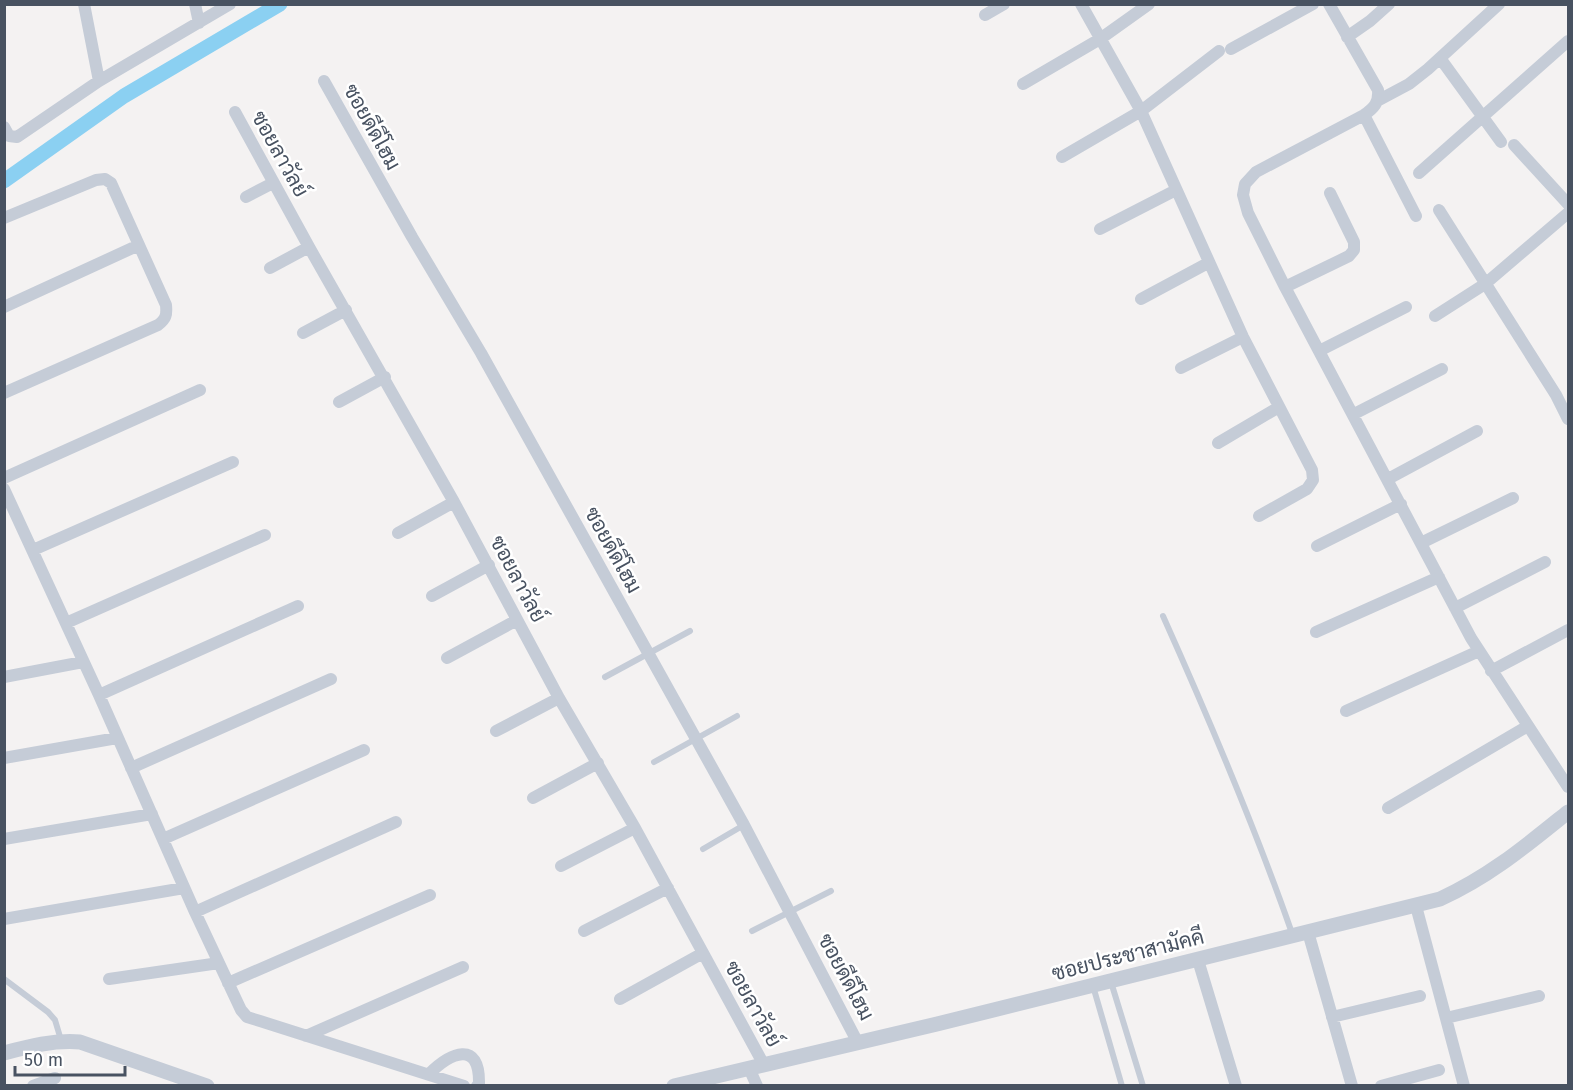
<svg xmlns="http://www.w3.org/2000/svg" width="1573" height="1090" font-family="'Fira Sans',Sarabun,sans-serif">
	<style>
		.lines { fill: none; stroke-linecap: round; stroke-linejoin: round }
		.canal { stroke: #8bd0f2; stroke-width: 15 }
		.service { stroke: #c5ccd7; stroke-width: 6 }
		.minor { stroke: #c5ccd7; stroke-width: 12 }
		.tertiary { stroke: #c5ccd7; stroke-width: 15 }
		.labels { text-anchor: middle; stroke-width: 5; stroke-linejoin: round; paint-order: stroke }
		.street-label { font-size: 21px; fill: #485261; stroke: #fff }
	</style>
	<rect width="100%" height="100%" fill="#f4f2f2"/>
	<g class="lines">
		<path class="canal" d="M4 181 124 96 280 4"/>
		<path class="service" d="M1163 616C1210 721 1255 827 1293 936
			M605 677 690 631
			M654 762 737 716
			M703 849 744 825
			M752 931 831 891
			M4 979 48 1012 55 1020 61 1040
			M1111 982 1143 1086
			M1093 986 1122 1086"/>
		<path class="minor" d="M84 4 99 81
			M195 4 199 23
			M1081 4 1141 111 1243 337 1312 470 1313 480 1307 489 1259 516
			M1329 4 1378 90C1379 103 1374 108 1364 115L1256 172 1245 184 1243 195 1248 213 1285 287 1471 638 1568 787
			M985 15 1004 4
			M1347 37 1370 21 1389 4
			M1231 49 1313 4
			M1440 58 1501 142
			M324 81 412 237 481 353 744 825 858 1043
			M1023 84 1100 39 1149 4
			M1379 100 1409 84 1428 69 1499 4
			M235 112 309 247 454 502 559 698 635 828 764 1065
			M1364 115 1416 216
			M4 127 9 136 17 137 99 81 230 4
			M1514 145 1568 204
			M1062 157 1141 111 1219 51
			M1419 173 1568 41
			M246 197 273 183
			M1439 210 1556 395 1568 419
			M4 218 96 180 105 179 111 183 166 305C167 315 166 319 158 325L4 393
			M1100 229 1176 190
			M270 268 309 247
			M1285 287 1349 256 1354 250V242L1330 193
			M1141 299 1208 263
			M4 307 139 245
			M1435 316 1485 284 1568 213
			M303 333 346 310
			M1319 351 1406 307
			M1181 368 1243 337
			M339 402 385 377
			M1354 414 1442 369
			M1218 443 1279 407
			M4 478 200 390
			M1388 479 1477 431
			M4 489 99 695 195 912 241 1010 247 1017 260 1021 464 1086
			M398 533 454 502
			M1421 543 1513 498
			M1317 546 1401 504
			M33 550 233 462
			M432 596 489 565
			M1455 608 1545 562
			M66 623 265 535
			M1316 632 1439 577
			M447 658 517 620
			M1491 671 1568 630
			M4 677 83 662
			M99 695 298 606
			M1346 711 1479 651
			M496 731 559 698
			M4 758 117 738
			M131 768 331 679
			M533 798 598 763
			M1388 808 1528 726
			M4 839 152 814
			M163 839 364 750
			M561 866 635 828
			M1416 906 1464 1086
			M195 912 396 822
			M4 919 184 888
			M584 931 668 888
			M1308 932 1352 1086
			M1198 960 1236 1086
			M109 979 219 963
			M228 983 430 895
			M620 999 703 953
			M1332 1017 1420 996
			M1446 1018 1539 996
			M306 1036 463 967
			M749 1068 757 1086
			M429 1074C450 1053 480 1039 479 1084L477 1086
			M33 1086 55 1078
			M1381 1086 1439 1070"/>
		<path class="tertiary" d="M4 1053C30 1046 53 1040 80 1042L207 1086
			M674 1086 937 1024 1440 899C1489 877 1527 845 1568 812"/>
	</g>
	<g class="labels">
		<g class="street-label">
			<text transform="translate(372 127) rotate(61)" y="7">ซอยดีดีโฮม</text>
			<text transform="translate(280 154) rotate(61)" y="7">ซอยลาวัลย์</text>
			<text transform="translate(613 550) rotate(61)" y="7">ซอยดีดีโฮม</text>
			<text transform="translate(518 579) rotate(62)" y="7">ซอยลาวัลย์</text>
			<text transform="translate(1128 955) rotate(-14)" y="7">ซอยประชาสามัคคี</text>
			<text transform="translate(846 977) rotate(62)" y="7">ซอยดีดีโฮม</text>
			<text transform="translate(753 1004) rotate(61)" y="7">ซอยลาวัลย์</text>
		</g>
	</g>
	<rect width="1573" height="1090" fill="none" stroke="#485261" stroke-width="12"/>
	<path d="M15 1066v9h110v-9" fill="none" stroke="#485261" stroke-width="3"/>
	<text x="24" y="1066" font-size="18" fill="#485261" stroke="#ffffff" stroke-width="4.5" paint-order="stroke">50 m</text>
</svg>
